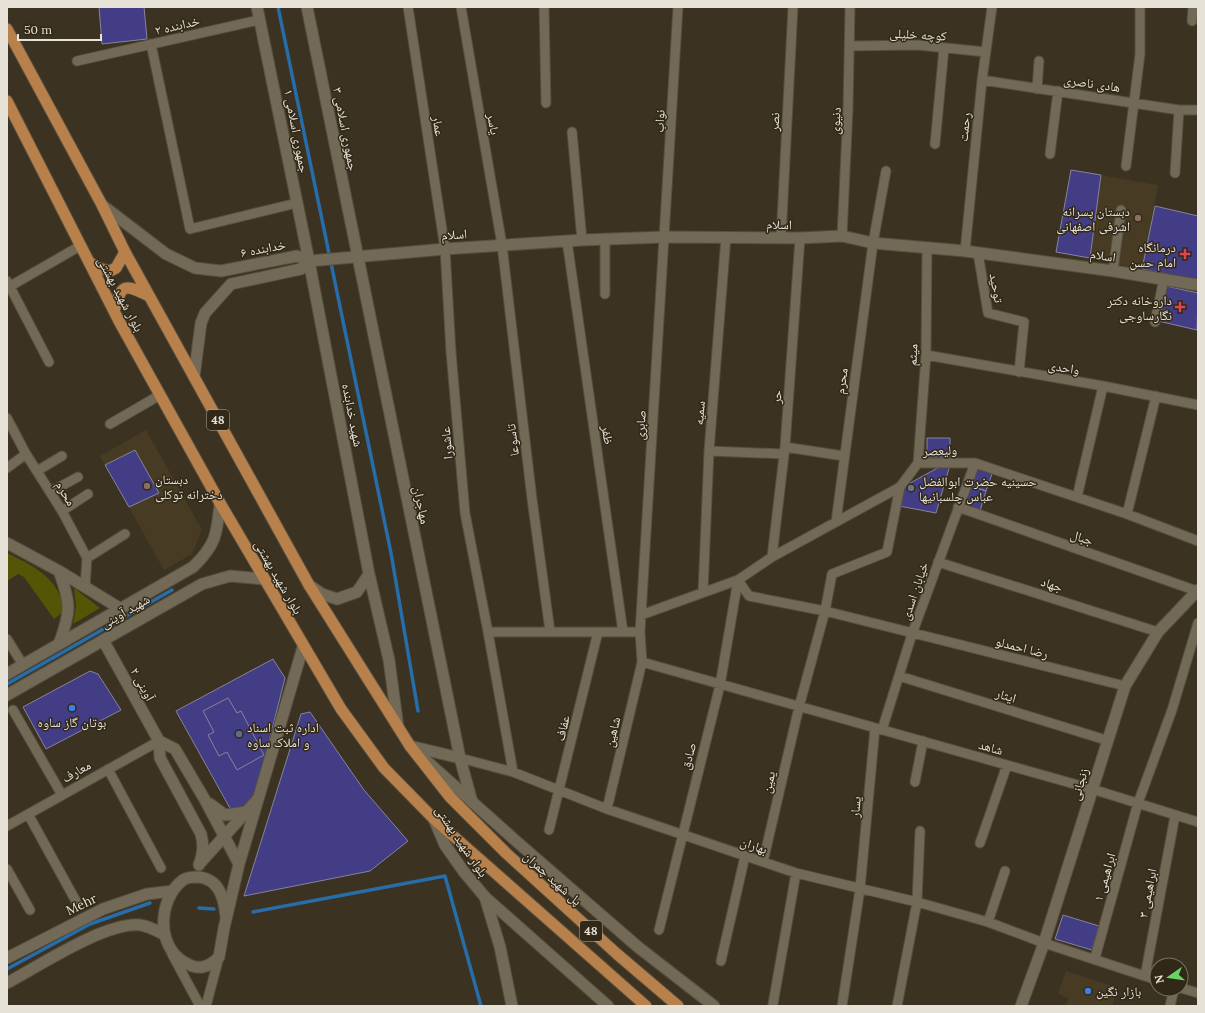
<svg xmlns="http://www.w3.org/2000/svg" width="1205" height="1013" font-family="Lora,'Noto Naskh Arabic',serif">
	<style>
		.built { fill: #473b23 }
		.green { fill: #545606 }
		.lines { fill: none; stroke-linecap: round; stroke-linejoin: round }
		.stream { stroke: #266da9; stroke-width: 3.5 }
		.building { fill: #423d85; stroke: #84859a }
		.minor-casing { stroke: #554e3f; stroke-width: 11 }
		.tertiary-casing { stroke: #554e3f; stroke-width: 13 }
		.secondary-casing { stroke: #554e3f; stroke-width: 13 }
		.primary-casing { stroke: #554e3f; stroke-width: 13 }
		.minor { stroke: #726956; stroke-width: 9 }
		.tertiary { stroke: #726956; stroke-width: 11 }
		.secondary { stroke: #726956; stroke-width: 11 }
		.primary { stroke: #b8804b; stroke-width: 11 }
		.education-dot { fill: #8d6e63; stroke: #312817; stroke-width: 1.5 }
		.health-dot { fill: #e0444e; stroke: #312817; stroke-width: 1.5 }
		.worship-dot { fill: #6b7280; stroke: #312817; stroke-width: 1.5 }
		.shop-dot { fill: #3f7fe0; stroke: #312817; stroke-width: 1.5 }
		.service-dot { fill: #5c6f8a; stroke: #312817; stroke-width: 1.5 }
		.labels { text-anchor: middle; stroke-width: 3; stroke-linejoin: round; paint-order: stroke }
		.shield { fill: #312817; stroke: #b0aa9d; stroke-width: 1 }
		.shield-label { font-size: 12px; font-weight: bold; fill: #e7e2d7 }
		.street-label { font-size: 13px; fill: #e7e2d7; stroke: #312817 }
		.poi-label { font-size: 13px; fill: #e7e2d7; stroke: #312817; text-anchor: start }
	</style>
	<rect width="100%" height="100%" fill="#3b3221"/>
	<path class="built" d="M1071 170 1158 185 1142 269 1056 252Z
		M146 430 202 530 192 554 164 570 100 456Z
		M1066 971 1118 988 1112 1006H1066L1068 998 1058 994Z"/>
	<path class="green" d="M7 553C32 565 63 580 63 612L54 619 24 577 18 574 7 581Z
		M74 588 100 608 73 624 76 606Z"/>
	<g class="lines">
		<path class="stream" d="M278 7 391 553 418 711
			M7 684 172 590
			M199 908 214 909
			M253 912 445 876 481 1006
			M7 969 90 924 150 903"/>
	</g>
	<path class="building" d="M99 7H144L147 39 102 44Z
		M1071 170 1101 175 1090 258 1056 252Z
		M1155 206 1198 216V281L1142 269Z
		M1166 286 1198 293 1197 330 1158 321Z
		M927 438H950V457H927Z
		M135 450 159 493 129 507 105 465Z
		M950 465 936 513 899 506 903 487 941 466Z
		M976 465 993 471 986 491 968 485Z
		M968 485 986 491 980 511 962 505Z
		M273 659 285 678 255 797 245 809 231 810 176 711Z
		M90 671 98 674 121 710 46 749 23 707Z
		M228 698 237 713 241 711 264 755 237 770 227 752 219 756 208 735 214 732 203 711Z
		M310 712 364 790 408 841 370 871 244 896 301 714Z
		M1063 915 1099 926 1092 950 1055 939Z"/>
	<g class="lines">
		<g class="minor-casing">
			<path id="minor" d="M408 7 445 249 451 352 465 513 488 632
				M461 7 502 245 532 499 550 631
				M544 7 546 103
				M1192 21 1193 7
				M151 44 190 229 297 203
				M850 46 917 45 986 52
				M77 61 259 20
				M982 80 1179 110H1198
				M1037 89 1039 61
				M572 132 582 240
				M935 144 944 48
				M1050 154 1058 91
				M1126 166 1140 54V7
				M1175 173 1179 110
				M842 236 848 109 850 7
				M781 238 793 7
				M605 240V294
				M567 241 623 632
				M965 251 982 80 992 7
				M978 253 988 313 1024 322 1019 372
				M1113 271 1121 210
				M7 281 49 362
				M7 288 80 246
				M1155 322 1164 278
				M926 355 1103 386 1198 405
				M7 418 26 454 62 511 87 558 85 587
				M110 424 160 395
				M785 447 844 456
				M709 451 784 454
				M918 463 926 355 927 248
				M7 468 26 454
				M37 471 62 456
				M50 492 78 477
				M1077 497 1103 386
				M958 507 1197 591
				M62 511 88 494
				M1127 514 1156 396
				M836 522 873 243 886 171
				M772 557 785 447 800 238
				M87 558 125 534
				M938 562 1158 632
				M738 580 749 596 825 611 1125 686
				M703 592 709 451 726 237
				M641 615 738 580 772 557 900 487 918 463H975L1127 514 1198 541
				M7 639 23 665
				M642 662 1092 789 1198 822
				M899 676 1106 740
				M13 710 62 795
				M882 730 912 634 975 463
				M460 758 513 772 607 809 796 873 917 902 988 922 1044 943 1157 980
				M108 769 161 868
				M513 772 488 632H640
				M915 782 923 741
				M607 809 642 662 640 632 678 7
				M28 814 77 903
				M7 826 159 741
				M549 830 598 632
				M980 843 1007 765
				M763 862 799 707 825 611 832 574 887 552 900 487
				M7 869 30 910
				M988 922 1005 871
				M659 930 720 685 738 580
				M172 954 200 1006
				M1095 958 1138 803 1172 710 1198 623
				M721 961 745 856
				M1145 976 1175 816
				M1181 988 1198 993
				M773 1004 796 873
				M206 1006 219 957
				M842 1006 860 889 875 728
				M897 1006 917 902 920 831
				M1170 1006 1174 989"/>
		</g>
		<g class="tertiary-casing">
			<path id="tertiary" d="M257 7 309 261 369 574 389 660 398 727
				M307 7 460 758 472 802
				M102 205 166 254 195 268 221 271 297 256 309 261 445 249 582 240 665 237 800 238 842 236 873 243 965 251 1113 271 1198 285
				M194 377 201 323 205 313 231 284 301 269 309 261
				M7 543 59 571 121 609
				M59 571C71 604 71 611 59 644
				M309 585 322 594 337 599 357 592 369 574
				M103 640 159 741 160 758 201 834C204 846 203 854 199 865
				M159 741 175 749 205 800 239 864
				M410 746 460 758
				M210 804 225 815 246 812
				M201 862 257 800
				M485 897 500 947 512 1006
				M226 917C224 899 220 879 198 877 193 877 187 877 183 880 158 899 156 946 184 962 198 971 208 968 219 957L224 928 239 864 303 647
				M7 958 103 909 147 894 173 891
				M7 983C39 966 105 922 140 925 149 926 157 931 165 935
				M1021 1006 1044 943 1125 686 1158 632 1198 590"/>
		</g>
		<g class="secondary-casing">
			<path id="secondary" d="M7 674 193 567C216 545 217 534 220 503
				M7 695 202 584 230 576 264 579
				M421 756 516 841 638 947 714 1006
				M434 819 445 845 464 872 485 897 608 1006"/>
		</g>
		<g class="primary-casing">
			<path id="primary" d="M7 29 102 205 125 252 309 585 410 746 450 797 506 853 617 954 678 1006
				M7 101 119 321 220 503 341 709 384 768 434 819 646 1006
				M89 262 98 268 110 271 116 268 125 252
				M114 311C122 284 123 283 149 296"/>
		</g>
		<use href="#minor" class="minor"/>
		<use href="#tertiary" class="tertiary"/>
		<use href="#secondary" class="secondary"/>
		<use href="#primary" class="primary"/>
	</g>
	<g class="education-dot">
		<circle cx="1138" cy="218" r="4"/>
		<circle cx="147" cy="486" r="4"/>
	</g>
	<g class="health-dot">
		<path d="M1183 248h4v4h4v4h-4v4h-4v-4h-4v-4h4z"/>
		<path d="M1178 301h4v4h4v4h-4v4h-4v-4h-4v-4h4z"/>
	</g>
	<circle class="worship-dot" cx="911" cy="488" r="4"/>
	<g class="shop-dot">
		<circle cx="72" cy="708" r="4"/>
		<circle cx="1088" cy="991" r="4"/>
	</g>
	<circle class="service-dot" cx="239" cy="734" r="4"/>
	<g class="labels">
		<g class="shield">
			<rect x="207" y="410" width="22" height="20" rx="3"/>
			<rect x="580" y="921" width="22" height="20" rx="3"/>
		</g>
		<g class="shield-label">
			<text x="218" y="424">48</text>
			<text x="591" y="935">48</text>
		</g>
		<g class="street-label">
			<text transform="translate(177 25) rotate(-13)" y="5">خدابنده ۲</text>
			<text transform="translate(918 34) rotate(3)" y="5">کوچه خلیلی</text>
			<text transform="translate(1092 83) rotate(8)" y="5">هادی ناصری</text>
			<text transform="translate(659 121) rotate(-87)" y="5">نواب</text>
			<text transform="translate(835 121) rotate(-87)" y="5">دنیوی</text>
			<text transform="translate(774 122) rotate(-87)" y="5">نصر</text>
			<text transform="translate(494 124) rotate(80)" y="5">یاسر</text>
			<text transform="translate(439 126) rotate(81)" y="5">عمار</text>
			<text transform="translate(964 127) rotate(-84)" y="5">رحمت</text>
			<text transform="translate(346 129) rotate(79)" y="5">جمهوری اسلامی ۳</text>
			<text transform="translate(297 131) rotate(79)" y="5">جمهوری اسلامی ۱</text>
			<text transform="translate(779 224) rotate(1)" y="5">اسلام</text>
			<text transform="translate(454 234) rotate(-4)" y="5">اسلام</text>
			<text transform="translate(263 248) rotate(-11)" y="5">خدابنده ۶</text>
			<text transform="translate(1103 255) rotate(8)" y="5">اسلام</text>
			<text transform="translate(997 288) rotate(80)" y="5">توحید</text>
			<text transform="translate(121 294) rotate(62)" y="5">بلوار شهید بهشتی</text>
			<text transform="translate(912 355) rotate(-87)" y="5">میثم</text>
			<text transform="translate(1064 367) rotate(9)" y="5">واحدی</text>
			<text transform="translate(841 381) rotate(-82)" y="5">محرم</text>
			<text transform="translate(776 397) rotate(-86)" y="5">حر</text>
			<text transform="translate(699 413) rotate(-85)" y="5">سمیه</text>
			<text transform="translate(353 415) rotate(79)" y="5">شهید خدابنده</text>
			<text transform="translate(640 425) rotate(-86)" y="5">صابری</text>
			<text transform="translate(608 435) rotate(82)" y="5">ظفر</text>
			<text transform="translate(512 440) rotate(-97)" y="5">تاسوعا</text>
			<text transform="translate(446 443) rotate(-95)" y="5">عاشورا</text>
			<text transform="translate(940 450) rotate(-2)" y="5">ولیعصر</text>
			<text transform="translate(66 493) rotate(59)" y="5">محرم</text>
			<text transform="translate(422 505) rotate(78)" y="5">مهاجران</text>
			<text transform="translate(1082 537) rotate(19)" y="5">جبال</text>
			<text transform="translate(279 577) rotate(60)" y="5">بلوار شهید بهشتی</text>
			<text transform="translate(1052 584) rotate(18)" y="5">جهاد</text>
			<text transform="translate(914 591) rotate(-71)" y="5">خیابان اسدی</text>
			<text transform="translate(125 611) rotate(-30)" y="5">شهید آوینی</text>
			<text transform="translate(1022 647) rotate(14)" y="5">رضا احمدلو</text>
			<text transform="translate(143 684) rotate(61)" y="5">۲ آوینی</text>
			<text transform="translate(1006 695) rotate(17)" y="5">ایثار</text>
			<text transform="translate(562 728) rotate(-77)" y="5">عفاف</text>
			<text transform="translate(612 732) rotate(-76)" y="5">شاهین</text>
			<text transform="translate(991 747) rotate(16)" y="5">شاهد</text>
			<text transform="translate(688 756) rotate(-75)" y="5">صادق</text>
			<text transform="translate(76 771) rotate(-30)" y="5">معارف</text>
			<text transform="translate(768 782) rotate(-77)" y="5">یمین</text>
			<text transform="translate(1079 784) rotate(-73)" y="5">زنجانی</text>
			<text transform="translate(855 807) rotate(-85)" y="5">یسار</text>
			<text transform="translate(462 841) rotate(56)" y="5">بلوار شهید بهشتی</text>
			<text transform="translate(754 845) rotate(19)" y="5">بهاران</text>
			<text transform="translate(1104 877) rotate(-74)" y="5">ابراهیمی ۱</text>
			<text transform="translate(553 878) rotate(42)" y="5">پل شهید چمران</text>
			<text transform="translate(1147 893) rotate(-79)" y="5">ابراهیمی ۳</text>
			<text transform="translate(81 904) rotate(-26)" y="5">Mehr</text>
		</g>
		<g class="poi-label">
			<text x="1130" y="216" text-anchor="end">دبستان پسرانه<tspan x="1130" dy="15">اشرفی اصفهانی</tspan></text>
			<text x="1176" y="252" text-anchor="end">درمانگاه<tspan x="1176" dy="15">امام حسن</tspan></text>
			<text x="1172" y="305" text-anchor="end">داروخانه دکتر<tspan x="1172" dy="15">نگارساوجی</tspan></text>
			<text x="155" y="484">دبستان<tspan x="155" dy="15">دخترانه توکلی</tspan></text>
			<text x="919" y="486">حسینیه حضرت ابوالفضل<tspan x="919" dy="15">عباس چلسبانیها</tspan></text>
			<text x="72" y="727" text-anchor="middle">بوتان گاز ساوه</text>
			<text x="247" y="732">اداره ثبت اسناد<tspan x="247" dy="15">و املاک ساوه</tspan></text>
			<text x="1096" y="996">بازار نگین</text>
		</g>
	</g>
	<rect width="1205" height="1013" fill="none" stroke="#e7e2d7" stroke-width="16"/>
	<g transform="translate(1169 977) rotate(257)"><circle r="19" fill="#312817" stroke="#7a7264"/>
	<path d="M0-3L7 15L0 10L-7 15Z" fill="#68d465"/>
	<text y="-6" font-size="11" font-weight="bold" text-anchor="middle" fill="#e7e2d7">N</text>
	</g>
	<path d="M18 34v6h83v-6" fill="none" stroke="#e7e2d7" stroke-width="2"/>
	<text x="24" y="34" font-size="12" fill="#e7e2d7" stroke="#312817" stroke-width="3" paint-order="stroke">50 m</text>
</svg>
